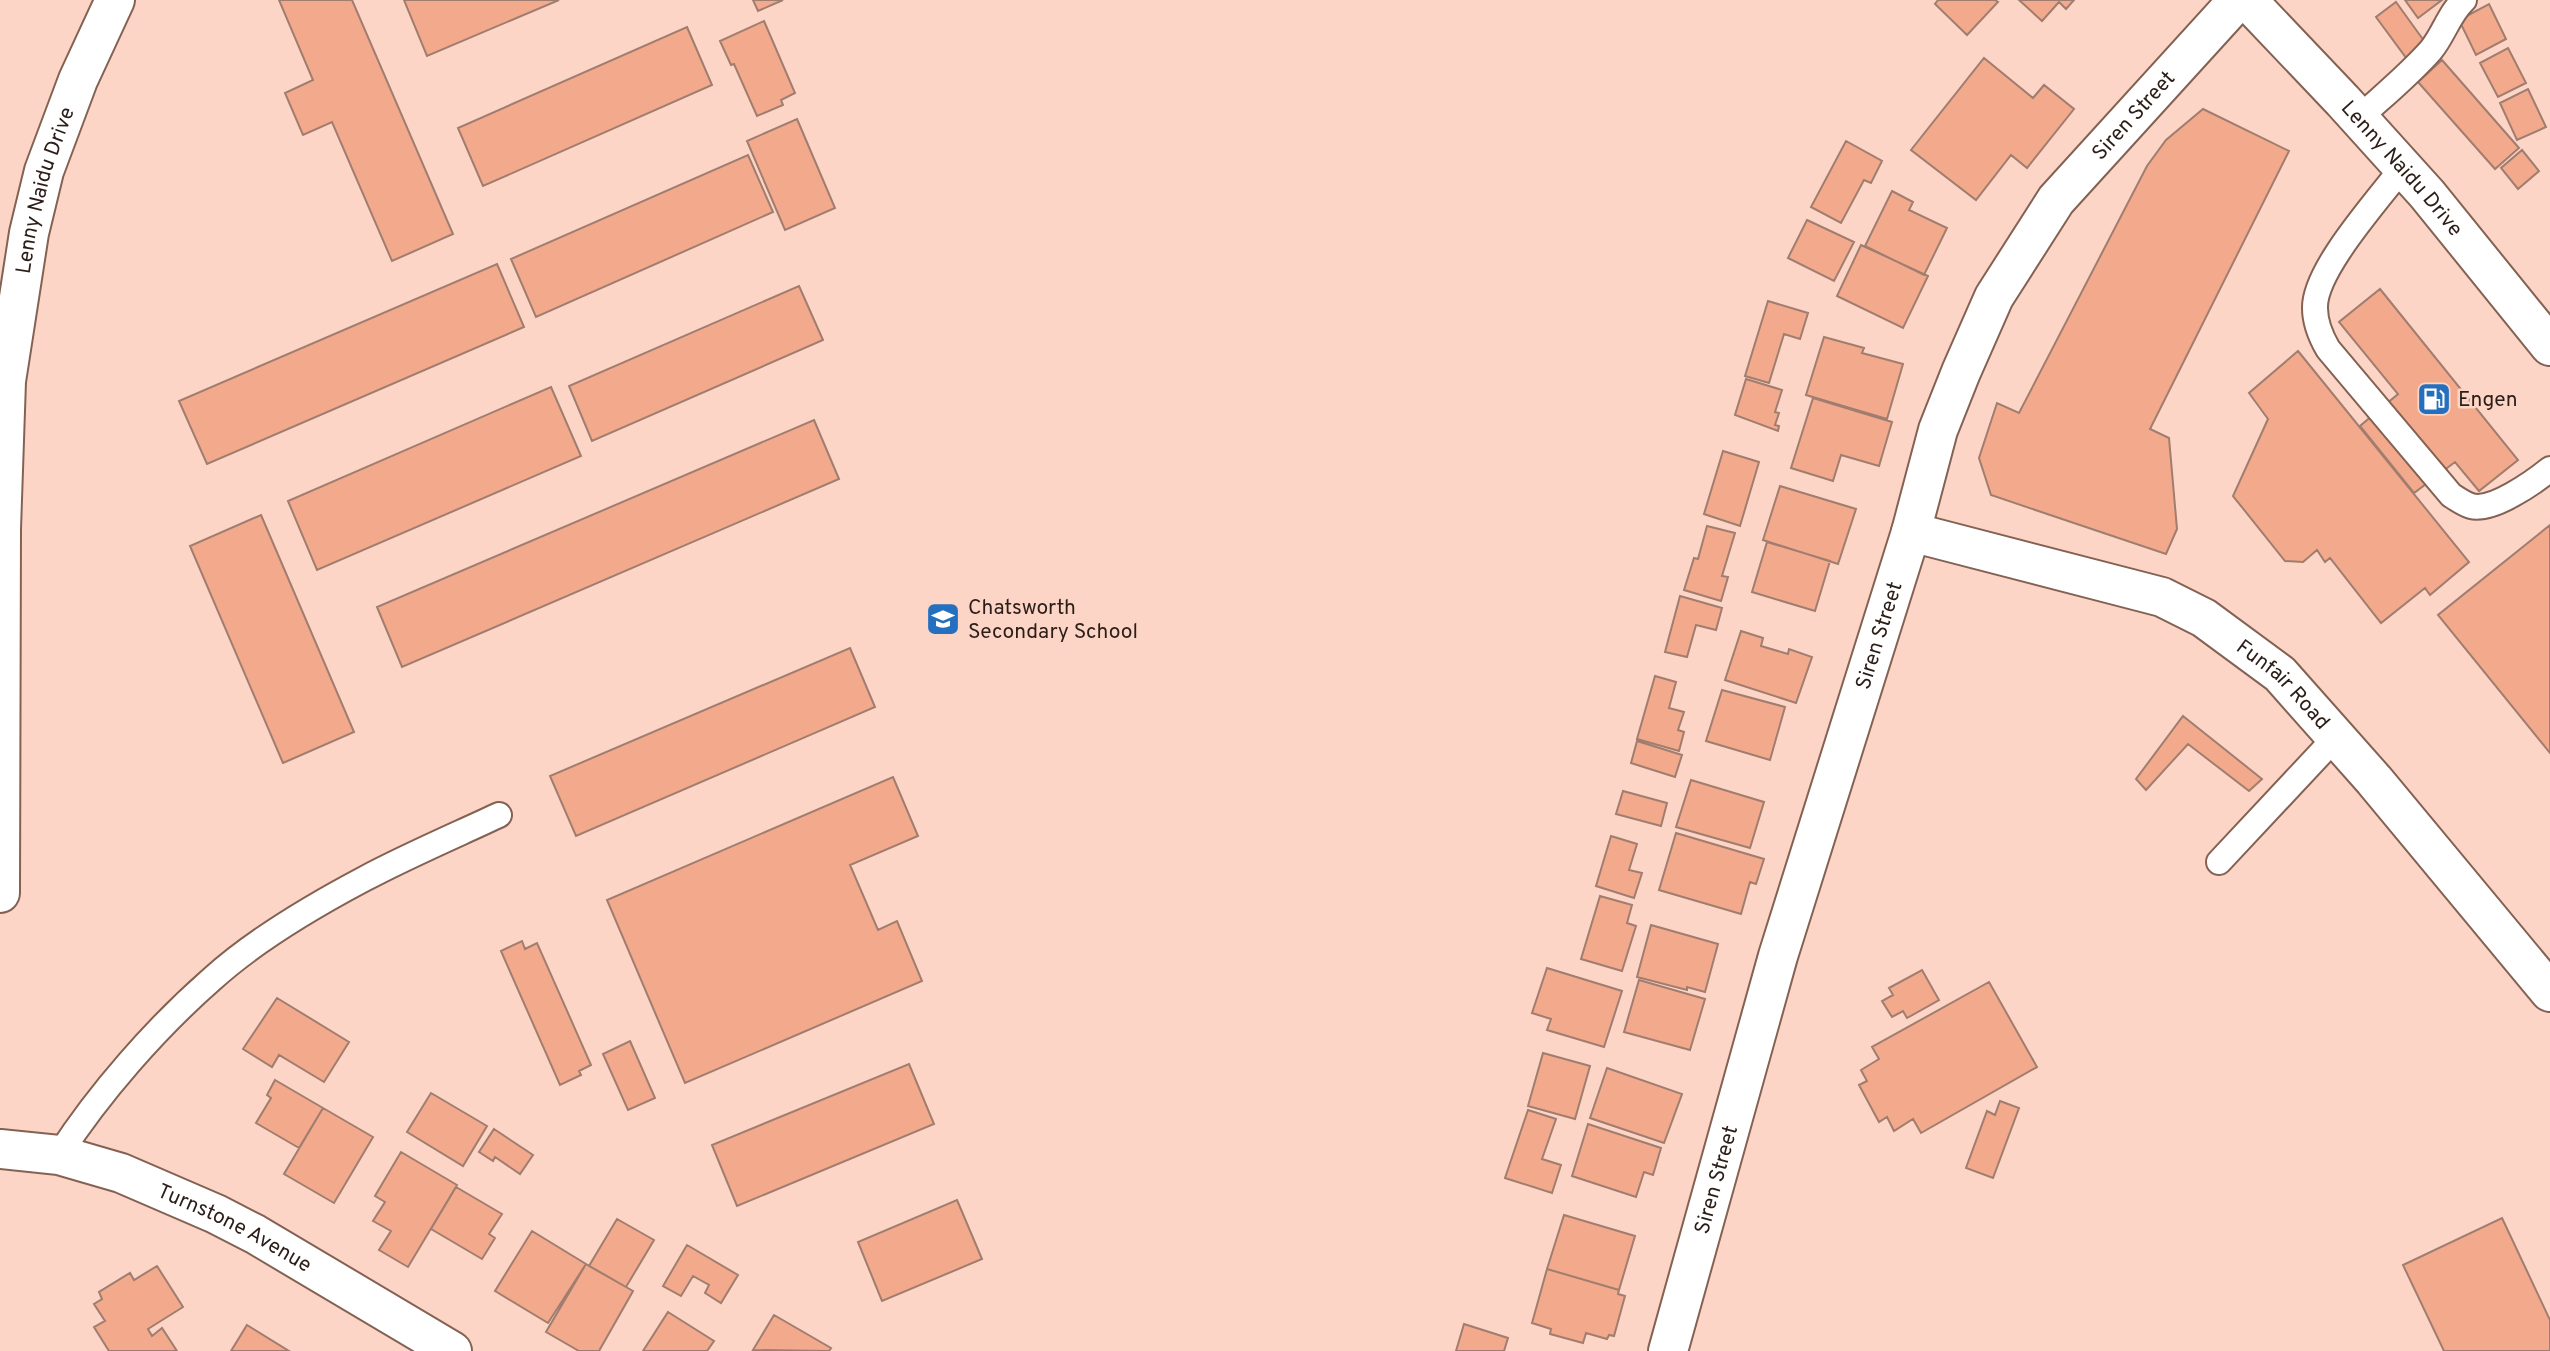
<svg xmlns="http://www.w3.org/2000/svg" width="2550" height="1351" font-family="Overpass,sans-serif">
	<style>
		.building { fill: #f3aa8c; stroke: #a07d6f; stroke-width: 2 }
		.lines { fill: none; stroke-linecap: round; stroke-linejoin: round }
		.lane-casing { stroke: #836254; stroke-width: 28 }
		.street-casing { stroke: #836254; stroke-width: 42 }
		.secondary-casing { stroke: #836254; stroke-width: 42 }
		.lane { stroke: #fff; stroke-width: 24 }
		.street { stroke: #fff; stroke-width: 38 }
		.secondary { stroke: #fff; stroke-width: 38 }
		.labels { text-anchor: middle; stroke-width: 5; stroke-linejoin: round; paint-order: stroke }
		.street-label { font-size: 21px; fill: #2b1d17; stroke: #fcd5c6 }
		.poi-label { font-size: 21px; fill: #2b1d17; stroke: #fcd5c6; text-anchor: start }
	</style>
	<rect width="100%" height="100%" fill="#fcd5c6"/>
	<path class="building" d="M279 0H352L453 234 392 261 332 122 303 135 285 93 313 80Z
		M404 0H559L427 56Z
		M753 0H783L758 11Z
		M1938 0H1995L1998 2 1967 35 1935 4Z
		M2019 0H2074L2066 9 2059 2 2042 21Z
		M2405 0H2442L2418 18Z
		M2396 2 2427 45 2407 59 2376 17Z
		M2489 4 2506 39 2476 55 2459 20Z
		M764 21 795 93 781 100 783 105 757 116 734 64 731 65 720 41Z
		M687 27 712 85 483 186 458 128Z
		M2508 48 2526 83 2498 97 2480 63Z
		M1984 58 2033 98 2044 85 2074 109 2027 168 2011 155 1976 200 1911 150Z
		M2442 60 2519 148 2495 169 2418 82Z
		M2528 89 2546 127 2517 140 2500 103Z
		M2203 109 2289 151 2150 429 2169 438 2177 529 2166 554 1991 495 1979 458 1997 403 2019 413 2147 166 2166 140Z
		M797 119 835 208 785 230 747 141Z
		M1846 141 1882 161 1871 183 1864 180 1841 223 1811 207Z
		M2522 150 2539 171 2518 189 2501 168Z
		M748 155 773 212 536 317 511 259Z
		M1892 191 1913 202 1909 210 1947 228 1924 275 1865 246Z
		M1807 220 1854 242 1834 281 1788 258Z
		M1861 245 1928 276 1903 328 1837 296Z
		M497 264 524 327 207 464 179 401Z
		M799 286 823 340 592 441 569 386Z
		M2380 289 2518 460 2479 491 2455 462 2414 493 2360 426 2398 394 2339 322Z
		M1768 301 1808 313 1800 339 1784 334 1769 383 1745 376Z
		M1824 337 1864 348 1862 353 1903 364 1887 419 1806 395Z
		M2298 351 2469 562 2430 595 2425 588 2381 623 2330 558 2325 562 2317 550 2303 562 2285 561 2233 496 2268 419 2249 393Z
		M1746 379 1782 390 1775 412 1779 413 1775 425 1779 426 1778 431 1735 415Z
		M551 387 581 456 317 570 288 501Z
		M1813 398 1892 422 1879 466 1841 455 1833 481 1791 468Z
		M814 420 839 479 402 667 377 607Z
		M1723 451 1759 462 1740 526 1704 514Z
		M1780 486 1856 509 1838 564 1763 540Z
		M261 515 354 732 283 763 190 546Z
		M2550 525V753L2438 615Z
		M1707 526 1735 533 1722 576 1728 577 1721 601 1684 590 1694 558 1698 559Z
		M1767 542 1830 561 1815 611 1752 592Z
		M1680 596 1722 608 1716 630 1696 625 1687 657 1665 652Z
		M1741 631 1763 638 1761 646 1788 654 1789 649 1812 657 1796 703 1725 680Z
		M850 648 875 707 576 836 550 776Z
		M1655 676 1676 682 1669 708 1684 712 1678 730 1684 732 1679 751 1637 739Z
		M1722 690 1785 707 1770 760 1706 741Z
		M2183 716 2262 779 2249 791 2188 744 2146 790 2136 779Z
		M1637 741 1682 755 1675 777 1631 763Z
		M893 777 918 836 850 865 878 930 897 921 922 981 685 1083 607 900Z
		M1691 780 1764 802 1750 848 1676 827Z
		M1623 791 1667 803 1661 826 1616 814Z
		M1676 833 1764 859 1756 884 1750 882 1741 914 1659 890Z
		M1611 836 1637 844 1629 870 1642 873 1634 898 1596 886Z
		M1600 896 1632 905 1627 923 1636 926 1622 971 1581 959Z
		M1651 925 1718 944 1705 992 1687 987V990L1637 977Z
		M522 941 525 949 537 943 591 1065 579 1071 581 1075 560 1085 501 951Z
		M1547 968 1622 991 1604 1047 1547 1030 1551 1019 1532 1013Z
		M1922 970 1939 1000 1907 1018 1903 1011 1892 1017 1882 1001 1893 995 1889 988Z
		M1639 980 1705 999 1690 1050 1624 1032Z
		M1989 982 2037 1067 1921 1133 1913 1119 1894 1131 1887 1117 1879 1122 1859 1085 1867 1081 1861 1070 1879 1059 1872 1047Z
		M277 998 349 1042 324 1082 279 1055 272 1067 243 1049Z
		M630 1041 655 1098 628 1110 603 1054Z
		M1543 1053 1590 1066 1575 1119 1528 1106Z
		M909 1064 934 1124 737 1206 712 1145Z
		M1607 1068 1682 1094 1664 1143 1590 1118Z
		M275 1080 323 1108 299 1148 256 1123 271 1098 267 1095Z
		M431 1093 487 1126 463 1166 407 1132Z
		M2000 1101 2019 1108 1993 1178 1966 1168 1987 1111 1995 1115Z
		M323 1108 373 1137 334 1203 284 1174Z
		M1528 1110 1556 1119 1542 1159 1561 1165 1552 1193 1505 1178Z
		M1588 1124 1661 1148 1653 1175 1644 1172 1636 1197 1572 1176Z
		M494 1129 533 1155 520 1174 495 1157 493 1161 479 1152Z
		M401 1152 457 1185 408 1267 379 1250 391 1231 373 1221 385 1202 375 1196Z
		M456 1187 502 1214 489 1234 495 1238 482 1259 431 1229Z
		M957 1200 982 1259 882 1301 858 1242Z
		M1564 1215 1635 1236 1619 1290 1547 1269Z
		M2502 1218 2550 1320V1351H2444L2403 1265Z
		M617 1219 654 1240 626 1287 589 1266Z
		M532 1231 586 1264 548 1323 495 1291Z
		M687 1245 738 1275 721 1303 705 1293 709 1285 693 1276 681 1296 663 1286Z
		M586 1264 633 1291 599 1351H579L546 1332Z
		M157 1266 183 1307 148 1329 152 1336 162 1328 177 1351H109L94 1327 105 1321 94 1304 102 1299 99 1292 130 1273 134 1280Z
		M1547 1269 1619 1290 1618 1294 1625 1296 1614 1336 1609 1335 1607 1339 1586 1333 1583 1343 1550 1334 1551 1329 1532 1323Z
		M668 1312 714 1341 707 1351H643Z
		M774 1315 831 1348 829 1351 753 1350Z
		M1464 1324 1508 1338 1504 1351H1456Z
		M247 1325 289 1351H231Z"/>
	<g class="lines">
		<g class="lane-casing">
			<path id="lane" d="M2359 118C2383 96 2409 75 2431 50 2444 34 2449 14 2464 0
				M2403 167C2379 199 2314 270 2315 308 2315 323 2321 337 2328 349L2451 495C2457 499 2464 504 2471 506 2492 512 2534 482 2550 469
				M2219 862 2336 737
				M59 1155C99 1093 156 1028 212 979 255 940 313 906 364 879 407 856 454 836 499 815"/>
		</g>
		<g class="street-casing">
			<g id="street">
				<path id="s1" d="M1911 532 2162 597 2204 618 2280 674 2374 780 2550 992"/>
				<path id="s2" d="M0 1149 59 1155 121 1173 216 1214 255 1234 452 1351"/>
				<path id="s3" d="M1668 1351 1778 956 1911 532 1938 430 1961 372 1994 297 2056 200 2238 0"/>
			</g>
		</g>
		<g class="secondary-casing">
			<g id="secondary">
				<path id="s4" d="M2247 0 2343 101 2427 194 2550 346"/>
				<path id="s5" d="M0 893 1 529 6 381 29 233 44 171 78 80 115 0"/>
			</g>
		</g>
		<use href="#lane" class="lane"/>
		<use href="#street" class="street"/>
		<use href="#secondary" class="secondary"/>
	</g>
	<defs>
		<g id="fuel-square" transform="scale(1.75)"><rect x="-9" y="-9" width="18" height="18" rx="4" fill="#2470bf" stroke="#fcd5c6"/><path d="M-5.5-6h7V0h2V4h1.3V-2.5L3-4.5l.8-.8L6-3V5H2.5V1h-1V6h-7ZM-4.2-4.7v3.2H.2V-4.7Z" fill="#fff"/></g>
		<g id="school-square" transform="scale(1.75)"><rect x="-9" y="-9" width="18" height="18" rx="4" fill="#2470bf" stroke="#fcd5c6"/><path d="M0-5L7-2L0 1L-7-2ZM-4 1L0 2.5L4 1V4Q0 6-4 4Z" fill="#fff"/></g>
	</defs>
	<g fill-rule="evenodd">
		<use href="#fuel-square" x="2434" y="399"/>
		<use href="#school-square" x="943" y="619"/>
	</g>
	<g class="labels">
		<g class="street-label">
			<text dy="7" stroke="none"><textPath href="#s3" startOffset="1334">Siren Street</textPath></text>
			<text dy="7" stroke="none"><textPath href="#s4" startOffset="229">Lenny Naidu Drive</textPath></text>
			<text dy="7" stroke="none"><textPath href="#s5" startOffset="707">Lenny Naidu Drive</textPath></text>
			<text dy="7" stroke="none"><textPath href="#s3" startOffset="746">Siren Street</textPath></text>
			<text dy="7" stroke="none"><textPath href="#s1" startOffset="410">Funfair Road</textPath></text>
			<text dy="7" stroke="none"><textPath href="#s3" startOffset="178">Siren Street</textPath></text>
			<text dy="7" stroke="none"><textPath href="#s2" startOffset="250">Turnstone Avenue</textPath></text>
		</g>
		<g class="poi-label">
			<text x="2458" y="406">Engen</text>
			<text x="968" y="614">Chatsworth<tspan x="968" dy="24">Secondary School</tspan></text>
		</g>
	</g>
</svg>
